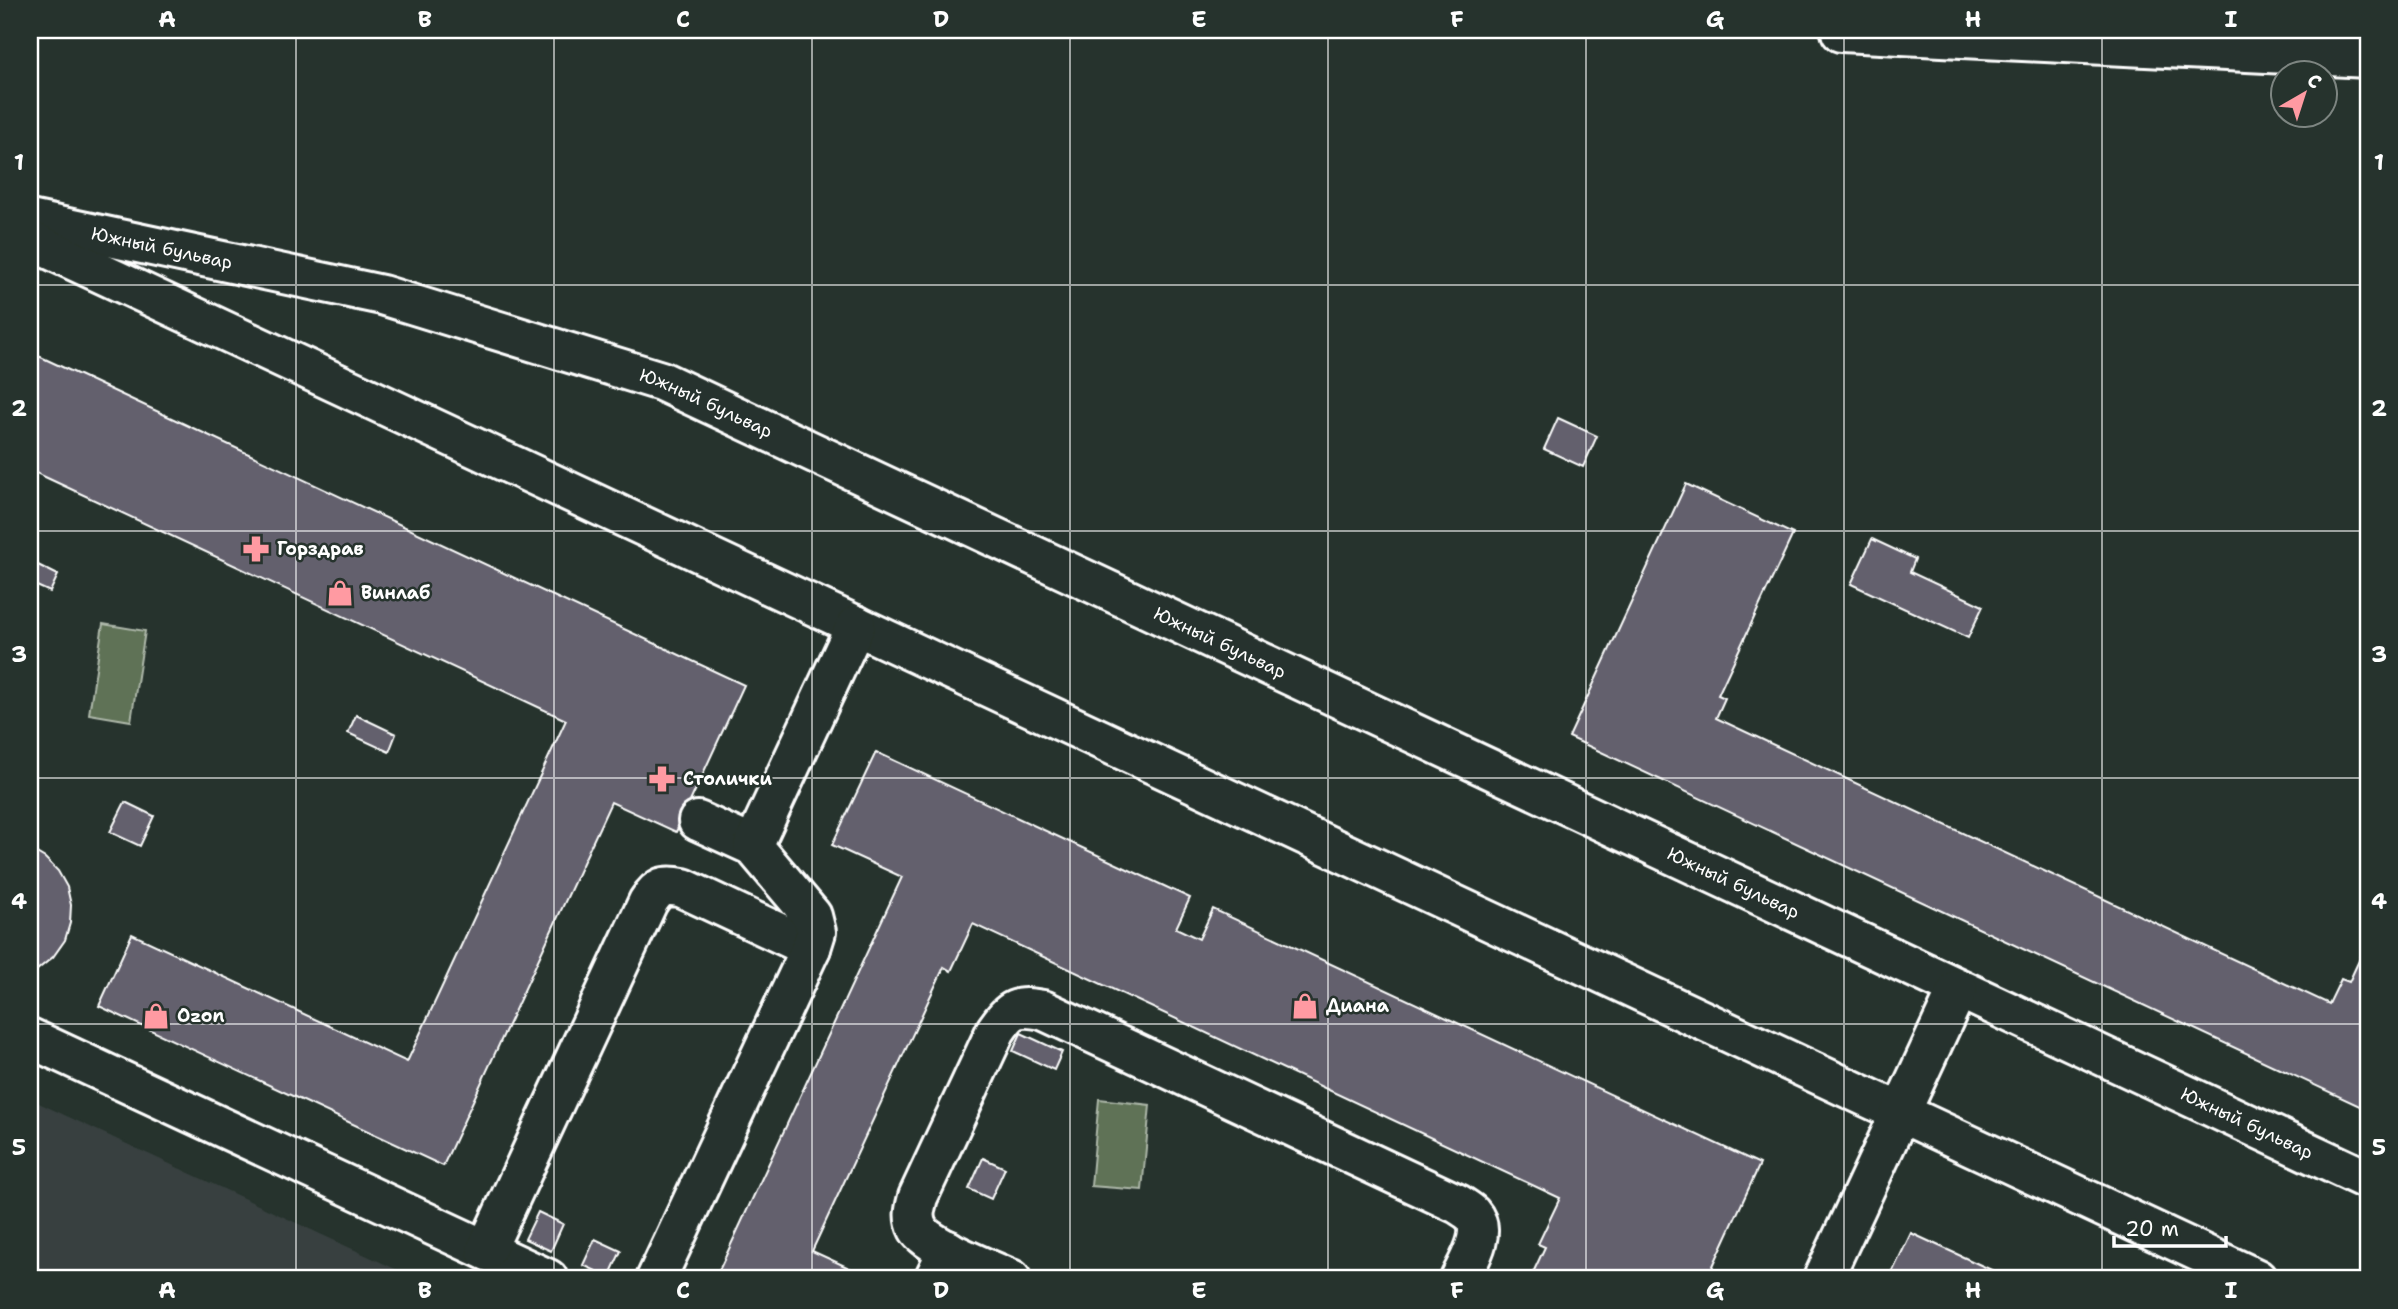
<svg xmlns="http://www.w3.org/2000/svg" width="2398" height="1309" font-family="'Shantell Sans',sans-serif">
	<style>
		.built { fill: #384140 }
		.green { fill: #5e7256; stroke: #aeb8aa; stroke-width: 2 }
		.building { fill: #63616d; stroke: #fff; stroke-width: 2 }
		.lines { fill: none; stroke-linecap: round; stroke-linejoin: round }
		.minor-casing { stroke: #fff; stroke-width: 44 }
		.minor { stroke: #26332d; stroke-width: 38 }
		.grid { fill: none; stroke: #fff; stroke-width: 2; stroke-opacity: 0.55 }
		.labels { text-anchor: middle; stroke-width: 5; stroke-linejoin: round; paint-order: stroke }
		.street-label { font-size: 18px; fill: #fff; stroke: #26332d }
		.poi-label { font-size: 18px; font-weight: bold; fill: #fff; stroke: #26332d; text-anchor: start }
		.neatline { fill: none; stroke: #fff; stroke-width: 2.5 }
		.grid-label { font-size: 23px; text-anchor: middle; font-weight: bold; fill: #fff }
	</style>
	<rect width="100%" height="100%" fill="#26332d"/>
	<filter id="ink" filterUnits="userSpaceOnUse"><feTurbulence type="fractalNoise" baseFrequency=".0143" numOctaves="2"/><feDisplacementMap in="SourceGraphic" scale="14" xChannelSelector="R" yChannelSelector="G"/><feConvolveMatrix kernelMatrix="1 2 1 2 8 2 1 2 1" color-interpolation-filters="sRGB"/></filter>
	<g filter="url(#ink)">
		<path class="built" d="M30 1099 417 1279H30Z"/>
		<path class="green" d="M103 624 145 631 131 721 89 714Z
			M1099 1099 1150 1105 1142 1190 1091 1186Z"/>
		<path class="building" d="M30 352 744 685 676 832 611 802 443 1166 99 1006 132 934 407 1062 566 720 30 470Z
			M1558 418 1597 436 1583 467 1544 449Z
			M1686 484 1793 534 1718 695 1725 698 1716 718 2329 1004 2341 979 2349 982 2368 941V1110L1569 737Z
			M1872 539 1915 559 1910 572 1983 606 1968 638 1851 584Z
			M30 561 58 575 50 592 30 583Z
			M356 715 396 734 389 752 348 733Z
			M876 752 1190 898 1176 928 1199 939 1213 909 1760 1164 1707 1279H1631L1615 1272 1611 1279H1530L1545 1247 1538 1244 1560 1198 973 924 951 971 944 967 812 1251 858 1272 855 1278 857 1279H715L902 877 832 845Z
			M125 802 154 816 140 846 110 832Z
			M30 849 45 858 58 871 67 887 71 905 70 923 65 940 53 957 37 970 30 972Z
			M1021 1033 1062 1052 1054 1070 1013 1051Z
			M983 1158 1005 1168 991 1199 969 1189Z
			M538 1212 563 1224 551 1251 525 1239Z
			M1911 1233 2011 1279H1889Z
			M595 1239 621 1251 609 1277 583 1265Z"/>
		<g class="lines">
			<g class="minor-casing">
				<g id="minor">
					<path d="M1841 32 2368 58"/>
					<path id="s1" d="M30 220 382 295 661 381 2368 1180"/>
					<path d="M30 240 2257 1279"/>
					<path d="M698 821 753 846"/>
					<path d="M30 1038 548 1279"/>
					<path d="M486 1250 648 902C658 886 664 884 683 888L811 948"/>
					<path d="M656 1279 811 948 816 932 812 916 753 846 856 625"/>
					<path d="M934 1279 948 1250"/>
					<path d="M1011 1279C992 1271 926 1245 918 1229 912 1217 915 1209 918 1197L996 1030C1011 1008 1017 1005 1043 1010L1458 1204C1462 1207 1468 1210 1472 1214 1488 1232 1468 1262 1460 1279"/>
					<path d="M1823 1279 1958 989"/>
				</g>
			</g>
			<use href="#minor" class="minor"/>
		</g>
	</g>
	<path class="grid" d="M296 30V1279M554 30V1279M812 30V1279M1070 30V1279M1328 30V1279M1586 30V1279M1844 30V1279M2102 30V1279M30 285H2368M30 531H2368M30 778H2368M30 1024H2368"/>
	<defs>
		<g id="pharmacy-bare" transform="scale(2.1)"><path d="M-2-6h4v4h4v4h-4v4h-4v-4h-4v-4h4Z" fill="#ff9aa2" stroke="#26332d" stroke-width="2.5" paint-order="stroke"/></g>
		<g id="shop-bare" transform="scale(2.1)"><path d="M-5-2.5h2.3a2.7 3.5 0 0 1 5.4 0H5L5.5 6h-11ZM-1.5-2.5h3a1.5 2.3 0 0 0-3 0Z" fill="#ff9aa2" stroke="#26332d" stroke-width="2.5" paint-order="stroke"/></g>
	</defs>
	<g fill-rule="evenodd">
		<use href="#pharmacy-bare" x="256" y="549"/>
		<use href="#shop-bare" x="340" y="593"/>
		<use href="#pharmacy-bare" x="662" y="779"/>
		<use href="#shop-bare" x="1305" y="1006"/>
		<use href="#shop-bare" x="156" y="1016"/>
	</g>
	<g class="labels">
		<g class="street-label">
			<text dy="6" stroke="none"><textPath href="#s1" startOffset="135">Южный бульвар</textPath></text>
			<text dy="6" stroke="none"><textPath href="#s1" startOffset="702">Южный бульвар</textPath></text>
			<text dy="6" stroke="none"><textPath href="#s1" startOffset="1269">Южный бульвар</textPath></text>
			<text dy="6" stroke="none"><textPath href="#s1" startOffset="1836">Южный бульвар</textPath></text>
			<text dy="6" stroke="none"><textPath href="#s1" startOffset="2403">Южный бульвар</textPath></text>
		</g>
		<g class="poi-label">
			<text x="277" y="555">Горздрав</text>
			<text x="361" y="599">Винлаб</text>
			<text x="683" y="785">Столички</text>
			<text x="1326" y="1012">Диана</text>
			<text x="177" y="1022">Ozon</text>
		</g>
	</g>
	<rect width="2398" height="1309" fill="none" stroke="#26332d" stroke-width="77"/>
	<g transform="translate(2304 94) rotate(39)"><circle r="33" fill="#26332d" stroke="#7d8581" stroke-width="2"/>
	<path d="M0-5L12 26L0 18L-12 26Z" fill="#ff9aa2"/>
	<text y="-10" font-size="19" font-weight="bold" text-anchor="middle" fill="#ffffff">С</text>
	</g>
	<path d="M2114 1236v10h112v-10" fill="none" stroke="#ffffff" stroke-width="3.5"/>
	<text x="2125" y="1236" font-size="21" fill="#ffffff" stroke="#26332d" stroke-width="5" paint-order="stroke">20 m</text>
	<rect x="38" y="38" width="2322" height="1232" class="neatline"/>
	<g class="grid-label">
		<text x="167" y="27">A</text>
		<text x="425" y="27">B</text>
		<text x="683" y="27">C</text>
		<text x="941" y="27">D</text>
		<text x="1199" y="27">E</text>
		<text x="1457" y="27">F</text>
		<text x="1715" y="27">G</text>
		<text x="1973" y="27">H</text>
		<text x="2231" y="27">I</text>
		<text x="19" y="170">1</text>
		<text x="2379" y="170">1</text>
		<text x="19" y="416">2</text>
		<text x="2379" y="416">2</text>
		<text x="19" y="662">3</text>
		<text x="2379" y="662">3</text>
		<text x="19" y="909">4</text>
		<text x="2379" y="909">4</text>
		<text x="19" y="1155">5</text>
		<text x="2379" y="1155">5</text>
		<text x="167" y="1298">A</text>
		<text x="425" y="1298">B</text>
		<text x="683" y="1298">C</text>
		<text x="941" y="1298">D</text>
		<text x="1199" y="1298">E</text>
		<text x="1457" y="1298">F</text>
		<text x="1715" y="1298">G</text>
		<text x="1973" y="1298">H</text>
		<text x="2231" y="1298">I</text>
	</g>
</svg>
